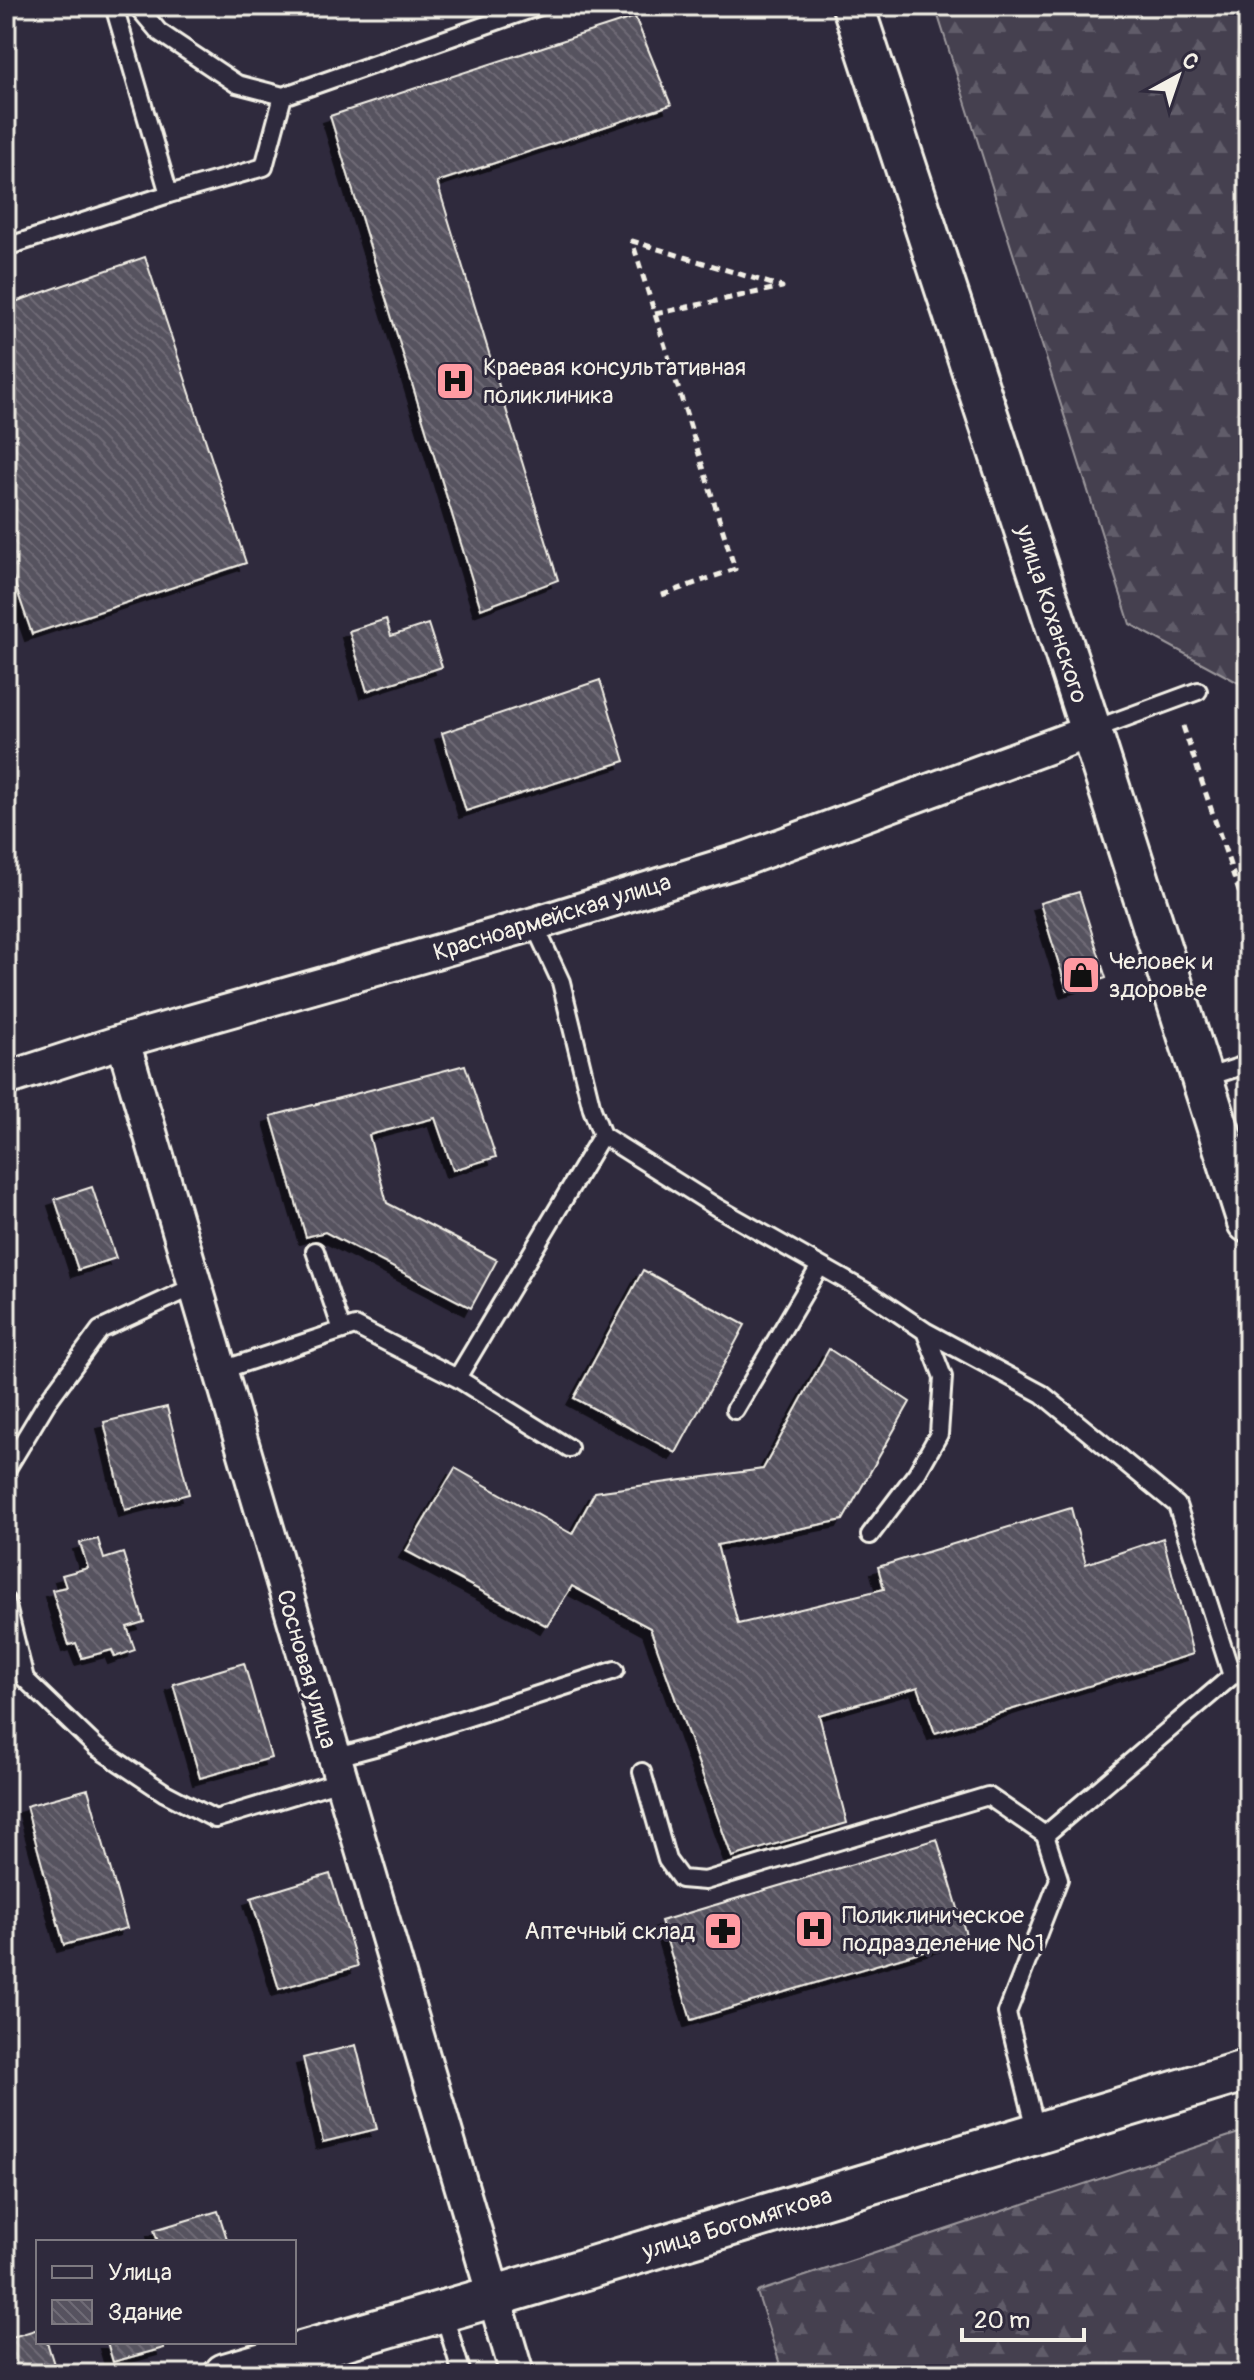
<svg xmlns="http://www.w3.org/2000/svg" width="1254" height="2380" font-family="Pangolin,sans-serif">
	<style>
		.forest { fill: url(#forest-firs); stroke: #9c989c; stroke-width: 2 }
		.building { fill: url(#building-back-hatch); stroke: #f4f1e8; stroke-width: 2; filter: url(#shadow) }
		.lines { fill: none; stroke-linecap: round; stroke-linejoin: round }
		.service-casing { stroke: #f4f1e8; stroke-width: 22 }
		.minor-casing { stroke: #f4f1e8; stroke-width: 38 }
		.tertiary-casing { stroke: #f4f1e8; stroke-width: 46 }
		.path { stroke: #f4f1e8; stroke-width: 5; stroke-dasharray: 8 6; stroke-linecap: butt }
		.service { stroke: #2f2a3d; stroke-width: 16 }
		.minor { stroke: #2f2a3d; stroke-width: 32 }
		.tertiary { stroke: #2f2a3d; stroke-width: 40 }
		.labels { text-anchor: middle; stroke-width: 6; stroke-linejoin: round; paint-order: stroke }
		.poi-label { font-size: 24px; fill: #f4f1e8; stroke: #2f2a3d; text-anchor: start }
		.street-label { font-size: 24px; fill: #f4f1e8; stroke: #2f2a3d }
	</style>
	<defs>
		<pattern id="forest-firs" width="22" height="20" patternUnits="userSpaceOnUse" patternTransform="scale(2)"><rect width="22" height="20" fill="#454050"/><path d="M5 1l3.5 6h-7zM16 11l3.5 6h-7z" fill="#605c69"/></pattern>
		<pattern id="building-back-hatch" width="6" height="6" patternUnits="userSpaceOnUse" patternTransform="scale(2)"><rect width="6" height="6" fill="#56525f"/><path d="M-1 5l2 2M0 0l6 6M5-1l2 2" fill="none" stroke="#6f6b76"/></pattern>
		<filter id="shadow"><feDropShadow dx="-7" dy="7" stdDeviation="0" flood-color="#0009"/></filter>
	</defs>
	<rect width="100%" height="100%" fill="#2f2a3d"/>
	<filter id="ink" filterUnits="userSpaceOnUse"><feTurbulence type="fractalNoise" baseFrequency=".0125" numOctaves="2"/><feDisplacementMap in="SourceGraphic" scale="16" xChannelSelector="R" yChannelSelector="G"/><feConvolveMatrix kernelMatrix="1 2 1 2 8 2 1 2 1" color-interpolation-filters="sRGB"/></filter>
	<g filter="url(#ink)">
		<path class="forest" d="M935 6H1248V688L1130 624Z
			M1248 2130V2374H783L757 2292Z"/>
		<path class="building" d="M635 17 671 105 437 182 558 580 481 609 330 116Z
			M145 257 246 563 32 634 6 558V305Z
			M386 619 391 636 428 624 442 667 367 691 349 631Z
			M600 680 625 761 466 811 442 733Z
			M1079 892 1106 978 1067 990 1040 903Z
			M465 1065 496 1157 453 1170 435 1118 369 1135 387 1203 497 1260 471 1308 325 1232 306 1237 271 1116Z
			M92 1187 116 1258 78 1270 55 1199Z
			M643 1270 745 1325 676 1453 574 1398Z
			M829 1349 910 1402 843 1520 717 1545 738 1624 884 1589 878 1567 1071 1508 1086 1564 1163 1538 1193 1654 935 1733 918 1687 819 1715 847 1823 732 1857 650 1628 572 1586 547 1626 406 1551 455 1468 572 1534 595 1492 763 1469Z
			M167 1407 189 1494 125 1510 104 1422Z
			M98 1539 104 1559 123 1553 144 1622 127 1627 135 1650 115 1657 112 1650 82 1658 76 1643 69 1645 52 1590 66 1587 62 1575 88 1568 80 1543Z
			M244 1663 271 1758 200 1778 173 1684Z
			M88 1789 127 1928 64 1945 26 1806Z
			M937 1839 967 1938 691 2020 661 1921Z
			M330 1874 358 1966 279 1989 251 1898Z
			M356 2045 377 2129 323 2142 303 2058Z
			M218 2211 228 2242H158L154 2230Z
			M38 2329V2342H47L57 2374H6V2339Z
			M107 2342H163L164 2348 113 2362Z"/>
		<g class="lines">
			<g class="service-casing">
				<path id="service" d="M137 6 159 32 237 84 283 96 540 6
					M169 194 264 167 283 96
					M6 247 169 194 114 6
					M1092 730 1198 691
					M534 924 561 982 592 1109 602 1135 718 1208 870 1294 925 1331 943 1377 939 1434 917 1473 870 1535
					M1202 1079 1248 1064
					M315 1251 342 1330
					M925 1331 1042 1394 1177 1505 1232 1676 1045 1835
					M219 1371 355 1326 457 1378 569 1448
					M457 1378 602 1135
					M735 1410 820 1266
					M6 1470 47 1402 100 1330 195 1286
					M6 1602 25 1679 96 1747 165 1793 215 1819 340 1781
					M333 1758 382 1745 615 1670
					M642 1772 667 1860 681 1879 705 1881 988 1796 1045 1835 1059 1879 1007 2013 1037 2133
					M443 2312 462 2374"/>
			</g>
			<g class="minor-casing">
				<path id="minor" d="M123 1041 517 2374
					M6 1079 123 1041 534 924 747 858 1091 731"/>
			</g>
			<g class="tertiary-casing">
				<path id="tertiary" d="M853 6 1091 731 1248 1222
					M225 2374 492 2297 1248 2070"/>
			</g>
			<path class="path" d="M655 314 782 287 632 241 735 569 662 595
				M1183 726 1248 918"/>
			<use href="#service" class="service"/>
			<use href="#minor" class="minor"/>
			<use href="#tertiary" class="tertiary"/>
		</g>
	</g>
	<defs>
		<g id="hospital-square" transform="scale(2)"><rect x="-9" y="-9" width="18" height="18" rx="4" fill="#ff9aa2" stroke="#2f2a3d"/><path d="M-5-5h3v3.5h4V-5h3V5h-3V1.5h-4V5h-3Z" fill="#111"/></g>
		<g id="shop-square" transform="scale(2)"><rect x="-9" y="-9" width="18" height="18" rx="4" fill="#ff9aa2" stroke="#2f2a3d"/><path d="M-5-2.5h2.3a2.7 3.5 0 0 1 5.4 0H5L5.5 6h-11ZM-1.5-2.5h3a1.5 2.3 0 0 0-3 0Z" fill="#111"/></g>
		<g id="pharmacy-square" transform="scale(2)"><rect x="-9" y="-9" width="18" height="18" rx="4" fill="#ff9aa2" stroke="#2f2a3d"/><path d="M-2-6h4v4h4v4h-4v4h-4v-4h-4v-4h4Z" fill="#111"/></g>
	</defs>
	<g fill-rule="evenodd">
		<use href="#hospital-square" x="455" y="381"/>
		<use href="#shop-square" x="1081" y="975"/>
		<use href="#hospital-square" x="814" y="1929"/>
		<use href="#pharmacy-square" x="723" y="1931"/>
	</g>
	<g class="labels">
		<g class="poi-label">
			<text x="483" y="375">Краевая консультативная<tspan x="483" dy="28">поликлиника</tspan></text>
			<text x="1109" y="969">Человек и<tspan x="1109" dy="28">здоровье</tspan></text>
			<text x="842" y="1923">Поликлиническое<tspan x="842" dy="28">подразделение №1</tspan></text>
			<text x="695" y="1939" text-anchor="end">Аптечный склад</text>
		</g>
		<g class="street-label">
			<text transform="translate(1052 614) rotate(72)" y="8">улица Коханского</text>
			<text transform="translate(552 917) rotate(-17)" y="8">Красноармейская улица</text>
			<text transform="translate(307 1669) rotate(74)" y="8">Сосновая улица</text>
			<text transform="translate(737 2223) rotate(-17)" y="8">улица Богомягкова</text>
		</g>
	</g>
	<rect width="1254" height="2380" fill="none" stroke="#2f2a3d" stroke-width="32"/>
	<rect x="16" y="16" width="1222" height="2348" fill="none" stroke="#f4f1e8" stroke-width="3" filter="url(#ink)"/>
	<rect x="36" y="2240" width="260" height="104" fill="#2f2a3d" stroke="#7e7a81" stroke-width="2"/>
	<rect x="52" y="2266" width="40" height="12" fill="#2f2a3d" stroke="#7e7a81" stroke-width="2"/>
	<text x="108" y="2280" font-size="24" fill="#f4f1e8">Улица</text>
	<rect x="52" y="2300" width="40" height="24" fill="url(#building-back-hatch)" stroke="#7e7a81" stroke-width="2"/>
	<text x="108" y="2320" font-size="24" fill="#f4f1e8">Здание</text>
	<g transform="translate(1178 76) rotate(40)" stroke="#2f2a3d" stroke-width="6" paint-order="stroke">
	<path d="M0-6L14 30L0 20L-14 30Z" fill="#f4f1e8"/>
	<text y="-12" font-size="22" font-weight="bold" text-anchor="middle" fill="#f4f1e8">С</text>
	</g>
	<path d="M962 2328v12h122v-12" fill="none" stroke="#f4f1e8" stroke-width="4"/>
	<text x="974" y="2328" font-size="24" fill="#f4f1e8" stroke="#2f2a3d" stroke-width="6" paint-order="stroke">20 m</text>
</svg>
